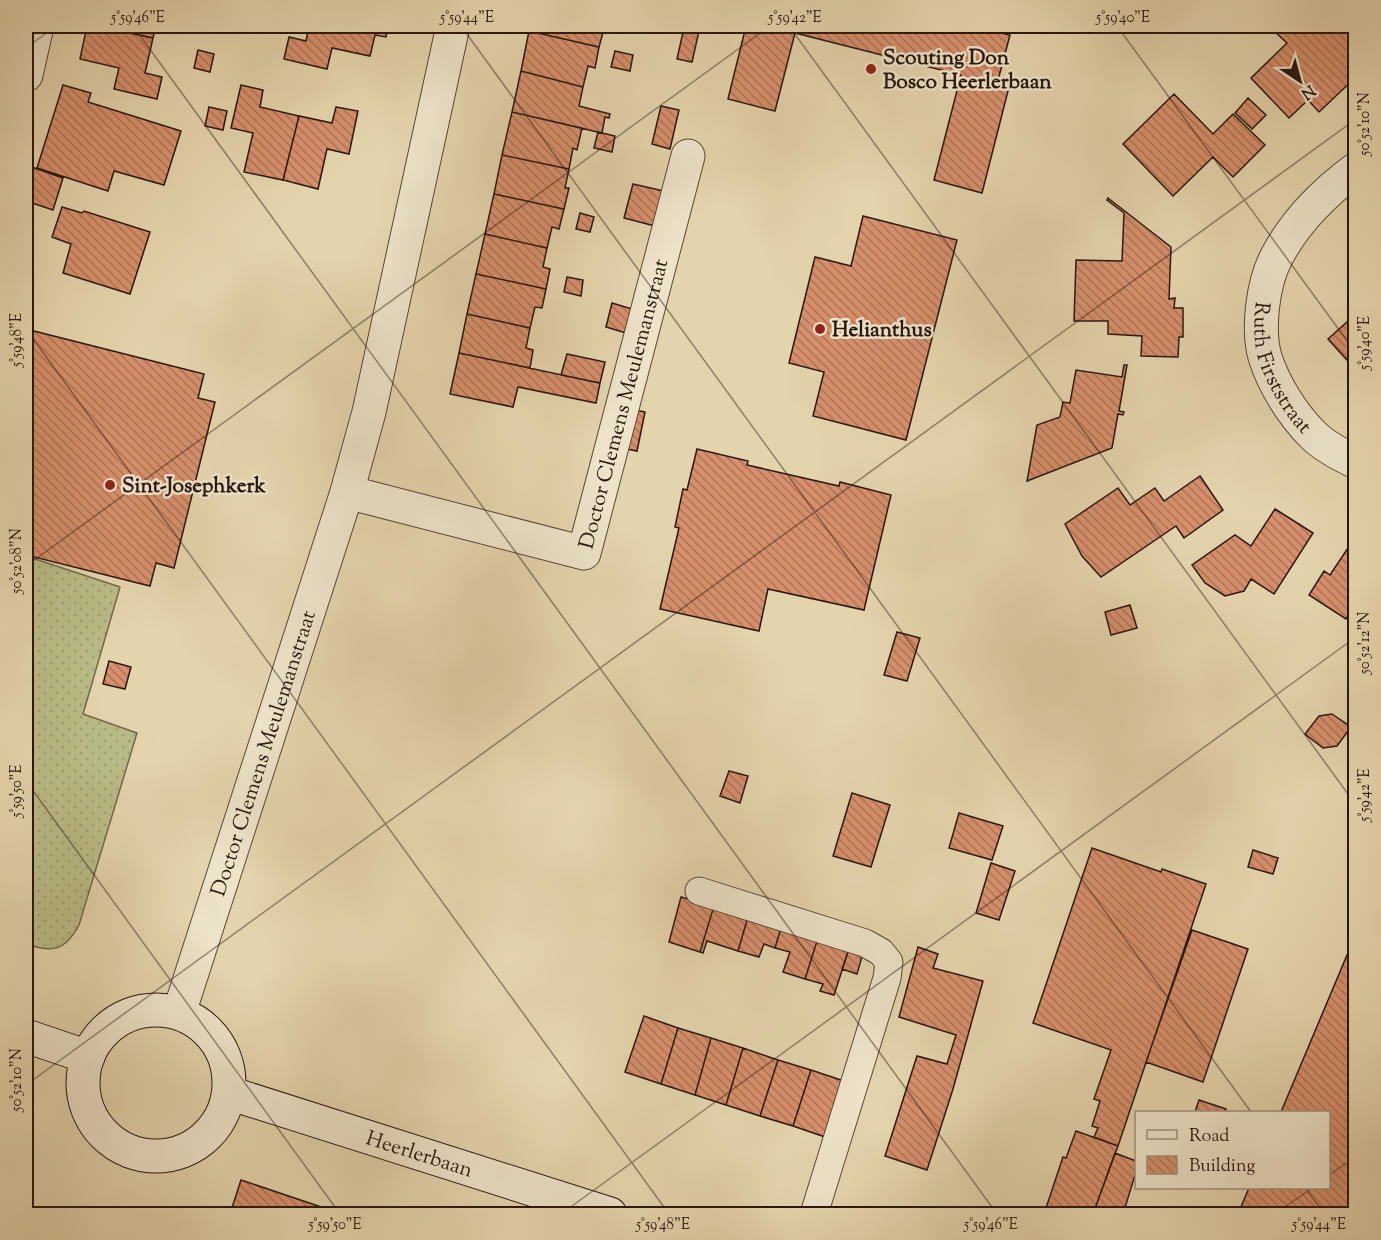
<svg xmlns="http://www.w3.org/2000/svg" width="1381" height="1240" font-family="'Sorts Mill Goudy',serif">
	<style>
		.grass { fill: url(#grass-dots); stroke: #71694b; stroke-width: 1.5 }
		.building { fill: url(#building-back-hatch); stroke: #291710; stroke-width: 1.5 }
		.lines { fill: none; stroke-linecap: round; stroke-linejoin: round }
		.lane-casing { stroke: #584637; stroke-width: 29 }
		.street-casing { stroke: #584637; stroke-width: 35 }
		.secondary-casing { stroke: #291710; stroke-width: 35 }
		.lane { stroke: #ede3c9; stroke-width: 27 }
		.street { stroke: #ede3c9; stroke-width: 33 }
		.secondary { stroke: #ede3c9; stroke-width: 33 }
		.ticks { fill: none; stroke: #291710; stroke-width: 1.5; stroke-opacity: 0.45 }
		.poi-dot { fill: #8f2418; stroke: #ede3c9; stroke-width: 2 }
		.labels { text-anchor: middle; stroke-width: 5; stroke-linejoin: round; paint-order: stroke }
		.poi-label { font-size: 21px; font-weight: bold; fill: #291710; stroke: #ede3c9; text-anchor: start }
		.street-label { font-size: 21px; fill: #291710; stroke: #ede3c9 }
		.neatline { fill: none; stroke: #291710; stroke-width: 2 }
		.ticks-label { font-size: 15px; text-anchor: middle; fill: #291710 }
	</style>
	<defs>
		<pattern id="grass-dots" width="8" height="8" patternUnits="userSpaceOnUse" patternTransform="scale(1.5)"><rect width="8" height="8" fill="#b9bb86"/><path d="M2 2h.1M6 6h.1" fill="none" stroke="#9fa073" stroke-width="1.8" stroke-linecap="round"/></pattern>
		<pattern id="building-back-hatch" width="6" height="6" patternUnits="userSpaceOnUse" patternTransform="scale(1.5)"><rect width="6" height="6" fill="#d78f6c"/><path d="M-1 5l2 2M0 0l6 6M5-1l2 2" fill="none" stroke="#ae7457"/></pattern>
	</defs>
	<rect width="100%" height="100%" fill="#e4d4ac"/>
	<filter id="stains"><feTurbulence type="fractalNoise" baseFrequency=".00333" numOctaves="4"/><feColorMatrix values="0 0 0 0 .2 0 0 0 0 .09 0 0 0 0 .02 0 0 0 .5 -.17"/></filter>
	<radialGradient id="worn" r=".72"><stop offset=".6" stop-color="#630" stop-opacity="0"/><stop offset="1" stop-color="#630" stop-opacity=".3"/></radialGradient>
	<path class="grass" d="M26 556 120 587 83 714 137 733 79 925C65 951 53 953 26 944Z"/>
	<path class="building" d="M87 26H97L153 38 145 73 162 77 157 99 114 89 119 68 80 59Z
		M97 26H156L153 38Z
		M309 26H388L386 37 375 35 370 56 332 48 327 69 284 59 289 37 306 41Z
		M531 26H596L604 29 599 47 529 31Z
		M746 26H971L1010 35 997 84 1009 87 982 193 934 180 961 75 795 33 775 111 728 99Z
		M1282 26H1356V77L1319 112 1308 100 1289 118 1251 78 1287 43 1275 32Z
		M684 28 699 31 692 62 677 59Z
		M529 31 599 47 595 68 588 66 583 87 521 71Z
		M198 50 214 54 210 72 194 68Z
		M615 51 633 55 630 71 611 67Z
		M521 71 583 87 579 106 610 114 609 118 605 117 602 133 512 112Z
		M63 85 91 93 88 102 181 131 164 185 114 171 108 191 37 168Z
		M241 85 263 90 260 107 299 116 283 180 244 172 253 133 231 128Z
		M1174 94 1213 134 1233 114 1265 145 1233 177 1213 157 1173 196 1123 144Z
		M1248 98 1266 115 1252 129 1235 113Z
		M661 106 679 110 670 149 652 144Z
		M209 107 227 111 223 130 205 126Z
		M336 107 358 111 349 154 327 149 318 189 283 180 299 116 332 123Z
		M512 112 582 128 577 150 573 148 569 169 502 155Z
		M598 132 615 136 612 152 594 148Z
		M502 155 569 169 565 188H569L564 209 494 194Z
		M26 165 63 178 53 210 26 201Z
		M633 184 664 191 655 226 624 218Z
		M494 194 564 209 559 229 552 227 547 248 485 234Z
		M1108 198 1171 247 1169 299 1175 298 1174 308H1183V337H1179L1178 357 1141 356 1142 336 1108 334V321H1074L1076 260 1122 261 1124 213 1107 200Z
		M62 207 82 213 84 211 150 232 130 294 63 273 71 244 52 237Z
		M580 213 594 217 590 232 576 229Z
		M863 216 957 240 906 440 813 416 824 372 789 363 815 257 851 266Z
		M485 234 547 248 543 267 550 269 546 289 476 274Z
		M476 274 546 289 542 308 535 307 530 328 467 314Z
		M567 277 583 280 581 296 564 292Z
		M612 303 632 309 626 333 606 327Z
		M467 314 530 328 526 348 533 350 530 368 459 353Z
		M1356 314V370L1328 339Z
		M26 329 204 374 198 398 215 402 174 568 156 563 150 586 26 555Z
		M459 353 600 383 596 403 518 387 513 407 450 394Z
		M567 354 605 362 600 383 561 375Z
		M1124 365H1127L1119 411 1124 412 1123 415 1118 414 1112 448 1027 481 1037 425 1060 417 1063 402 1070 403 1076 370 1122 377Z
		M625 408 645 412 637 451 617 447Z
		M697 449 748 461 747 465 839 486 840 482 891 495 864 610 768 589 759 631 660 609 679 528 675 527 683 489 687 490Z
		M1200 476 1223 510 1184 538 1176 526 1101 577 1082 556 1065 524 1118 488 1130 505 1155 488 1164 501Z
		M1275 509 1313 533 1274 594 1251 579 1244 591 1225 596 1205 583 1192 565 1235 535 1251 546Z
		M1356 536V604L1346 619 1309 595 1324 571 1330 575Z
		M1130 605 1137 628 1111 635 1105 612Z
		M897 632 920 638 907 681 884 675Z
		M109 661 131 667 125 689 103 684Z
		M1332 714 1351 727 1337 746 1323 748 1305 734 1319 716Z
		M729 771 748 776 740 803 720 796Z
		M852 793 890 805 871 867 833 856Z
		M959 813 1003 826 992 860 949 848Z
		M1092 848 1161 872 1162 869 1206 884 1118 1146 1094 1137 1098 1128 1092 1126 1100 1101 1094 1099 1111 1050 1033 1023Z
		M1253 850 1278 858 1273 874 1248 867Z
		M991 863 1015 871 999 920 976 913Z
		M681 897 714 906 700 952 669 942Z
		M714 906 748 917 738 951 707 941 703 953 700 952Z
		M748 917 781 928 775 948 764 944 759 957 738 951Z
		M781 928 818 938 805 979 783 972 790 952 775 948Z
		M1192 930 1248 949 1203 1082 1146 1062Z
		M1355 936 1356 1214H1238L1249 1188H1328V1112H1281Z
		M818 938 849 949 834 995 820 991 823 984 805 979Z
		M918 947 938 954 933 968 983 981 953 1089 927 1170 885 1156 917 1056 947 1064 956 1035 899 1017Z
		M849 949 863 953 857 974 842 969Z
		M644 1016 678 1028 661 1084 625 1072Z
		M678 1028 711 1038 695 1095 661 1084Z
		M711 1038 743 1048 726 1105 695 1095Z
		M743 1048 778 1060 760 1116 726 1105Z
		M778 1060 811 1070 793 1126 760 1116Z
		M811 1070 844 1081 825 1137 793 1126Z
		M1199 1100 1226 1109 1224 1112H1195Z
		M1076 1131 1118 1146 1093 1214H1044L1063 1157 1066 1158Z
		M1115 1153 1136 1161V1172L1123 1214H1093Z
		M241 1180 342 1214H230Z"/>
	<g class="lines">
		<g class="lane-casing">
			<path id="lane" d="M699 891 865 943 881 952 889 962 887 978 814 1214"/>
		</g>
		<g class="street-casing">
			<g id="street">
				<path d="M26 75 37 26"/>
				<path id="s1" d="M1356 169C1325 192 1294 223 1276 258 1263 283 1257 329 1265 357 1274 385 1292 414 1313 435 1324 446 1341 455 1356 462"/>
				<path id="s2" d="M347 492 584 553 688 156"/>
				<path id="s3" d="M179 1013 347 492 369 412 453 26"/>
			</g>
		</g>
		<g class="secondary-casing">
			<g id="secondary">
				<circle cx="156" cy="1083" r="73"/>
				<path d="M26 1036 88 1057"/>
				<path id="s4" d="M229 1093 610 1214"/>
			</g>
		</g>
		<use href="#lane" class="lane"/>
		<use href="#street" class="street"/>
		<use href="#secondary" class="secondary"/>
	</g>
	<path class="ticks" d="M133 26 997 1214M461 26 1251 1112M789 26 1356 805M1117 26 1356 353M26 48 56 26M26 329 669 1214M26 566 770 26M26 781 340 1214M26 1085 1356 119M1328 1176 1356 1156M1305 1188 1325 1214M561 1214 1356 637M1275 1214 1312 1188"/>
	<g class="poi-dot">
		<circle cx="871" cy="69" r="6"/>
		<circle cx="820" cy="329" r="6"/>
		<circle cx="110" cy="485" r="6"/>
	</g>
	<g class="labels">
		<g class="poi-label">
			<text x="883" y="64">Scouting Don<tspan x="883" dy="24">Bosco Heerlerbaan</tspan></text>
			<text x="832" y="336">Helianthus</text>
			<text x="122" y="492">Sint-Josephkerk</text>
		</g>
		<g class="street-label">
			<text dy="7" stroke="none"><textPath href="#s1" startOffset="237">Ruth Firststraat</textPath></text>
			<text dy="7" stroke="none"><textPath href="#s2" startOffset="399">Doctor Clemens Meulemanstraat</textPath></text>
			<text dy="7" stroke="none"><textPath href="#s3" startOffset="273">Doctor Clemens Meulemanstraat</textPath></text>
			<text dy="7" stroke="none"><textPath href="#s4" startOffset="200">Heerlerbaan</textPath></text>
		</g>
	</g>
	<rect width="1381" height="1240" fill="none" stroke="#e4d4ac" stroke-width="66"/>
	<rect x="1135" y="1111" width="195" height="78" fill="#ede3c9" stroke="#9f917f" stroke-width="1.5"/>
	<rect x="1147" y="1130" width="30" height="9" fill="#ede3c9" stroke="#9f917f" stroke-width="1.5"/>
	<text x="1189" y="1141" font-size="18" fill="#291710">Road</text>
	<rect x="1147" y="1156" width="30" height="18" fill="url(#building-back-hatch)" stroke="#9f917f" stroke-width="1.5"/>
	<text x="1189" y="1171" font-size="18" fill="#291710">Building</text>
	<g transform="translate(1300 81) rotate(144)" stroke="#ede3c9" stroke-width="4.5" paint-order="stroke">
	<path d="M0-4.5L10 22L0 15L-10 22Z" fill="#291710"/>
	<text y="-9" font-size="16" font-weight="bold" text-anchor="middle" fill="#291710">N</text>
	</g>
	<rect x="33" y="33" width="1315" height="1174" class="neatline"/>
	<g class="ticks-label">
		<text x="138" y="22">5°59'46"E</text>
		<text x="467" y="22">5°59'44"E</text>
		<text x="795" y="22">5°59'42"E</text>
		<text x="1123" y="22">5°59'40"E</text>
		<text transform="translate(1364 124) rotate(-90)" y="5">50°52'10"N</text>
		<text transform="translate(16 340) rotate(-90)" y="5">5°59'48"E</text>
		<text transform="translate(1364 343) rotate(-90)" y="5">5°59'40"E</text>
		<text transform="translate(16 561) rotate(-90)" y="5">50°52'08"N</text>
		<text transform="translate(1364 643) rotate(-90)" y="5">50°52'12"N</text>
		<text transform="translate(16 791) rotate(-90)" y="5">5°59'50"E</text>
		<text transform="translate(1364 795) rotate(-90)" y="5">5°59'42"E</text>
		<text transform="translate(16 1080) rotate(-90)" y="5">50°52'10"N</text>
		<text x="335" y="1229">5°59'50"E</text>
		<text x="663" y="1229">5°59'48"E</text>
		<text x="991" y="1229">5°59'46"E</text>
		<text x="1319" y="1229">5°59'44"E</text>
	</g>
	<rect width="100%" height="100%" filter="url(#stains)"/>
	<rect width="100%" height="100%" fill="url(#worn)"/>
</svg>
